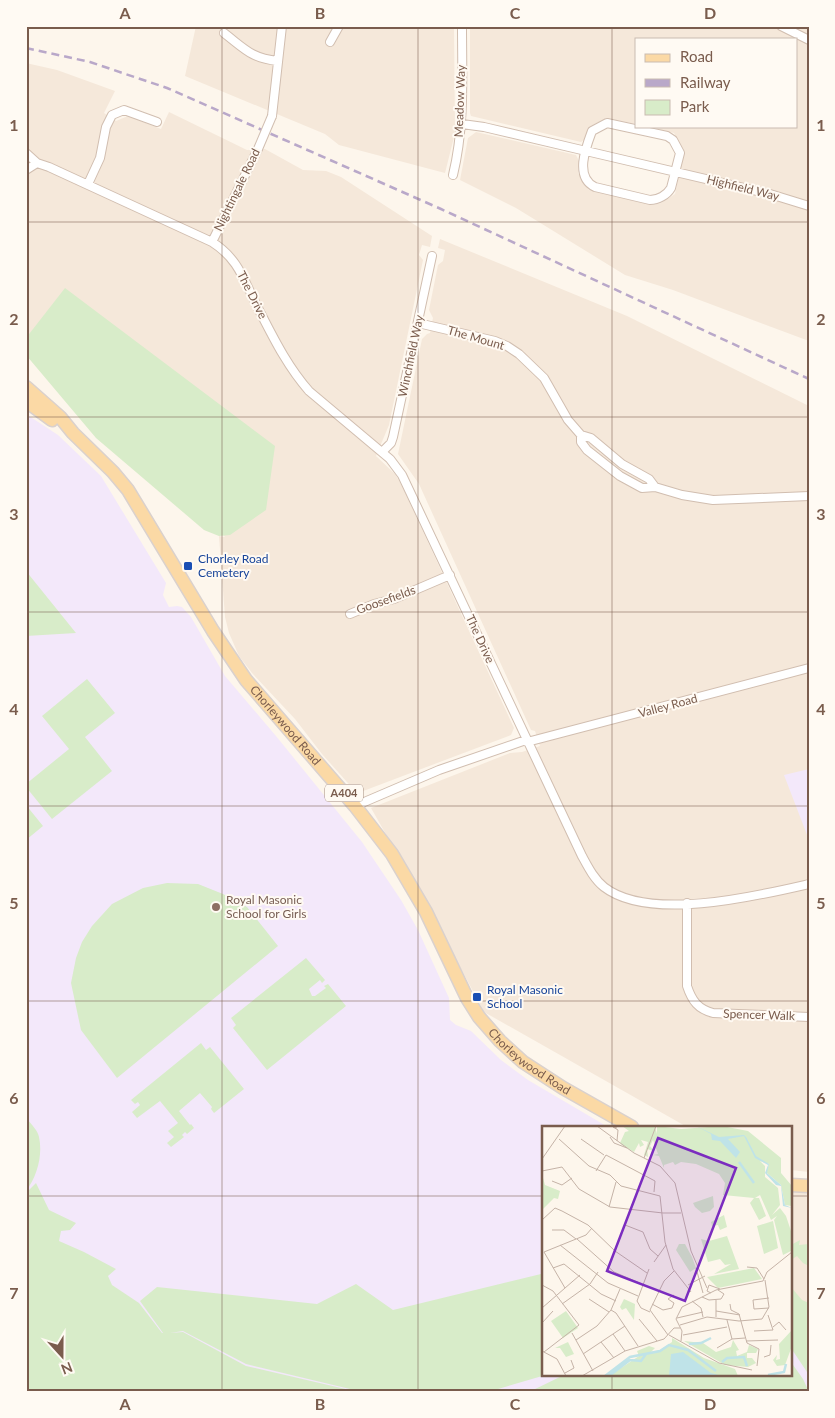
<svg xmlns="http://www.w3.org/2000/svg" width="835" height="1418" font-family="Lato,sans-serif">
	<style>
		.residential { fill: #f5e8da }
		.education { fill: #f3e8fa }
		.green { fill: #d8ecc9 }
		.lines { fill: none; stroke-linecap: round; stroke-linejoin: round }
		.minor-casing { stroke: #d1beb0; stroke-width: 10 }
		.primary-casing { stroke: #dad1cd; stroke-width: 15 }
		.minor { stroke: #fff; stroke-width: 8 }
		.primary { stroke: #fbd9a5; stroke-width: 12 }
		.rail { stroke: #b9a8c9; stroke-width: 2.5; stroke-dasharray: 8 5; stroke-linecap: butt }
		.minor-bridge-casing { stroke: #d1beb0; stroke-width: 10; stroke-linecap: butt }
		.minor-bridge { stroke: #fff; stroke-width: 8 }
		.grid { fill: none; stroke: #7a5c4d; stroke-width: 1; stroke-opacity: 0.55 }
		.transit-dot { fill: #1a4fb4; stroke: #fffaf3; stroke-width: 2 }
		.education-dot { fill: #8d6e63; stroke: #fffaf3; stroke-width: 2 }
		.labels { text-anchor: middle; stroke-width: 4; stroke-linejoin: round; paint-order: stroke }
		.shield { fill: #fffaf3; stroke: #a28b7f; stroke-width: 1 }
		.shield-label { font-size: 11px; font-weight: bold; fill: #7a5c4d }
		.street-label { font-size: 12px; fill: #7a5c4d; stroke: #fffaf3 }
		.transit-label { font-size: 12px; fill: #164399; stroke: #fffaf3; text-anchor: start }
		.education-label { font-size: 12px; fill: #785e54; stroke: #fffaf3; text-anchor: start }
		.inset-river { fill: none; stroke: #bfe3e8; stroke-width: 2.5 }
		.inset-road { fill: none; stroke: #c5b3a7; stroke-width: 1 }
		.view { fill: #7b2cbf; fill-opacity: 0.15; stroke: #7b2cbf; stroke-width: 2.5 }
		.inset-edge { fill: none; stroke: #7a5c4d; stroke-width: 2.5 }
		.neatline { fill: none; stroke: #7a5c4d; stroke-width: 2 }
		.grid-label { font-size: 16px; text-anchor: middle; font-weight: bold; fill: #7a5c4d }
	</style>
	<rect width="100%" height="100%" fill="#fdf6ec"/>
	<path class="residential" d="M196 26H454L455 133 445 173 339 145 325 134 185 76Z
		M470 26H809V341L673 290 625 275 516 208 460 180 468 138 476 132 576 155 579 161 578 173 589 190 653 205 661 203 675 194 684 152 674 133 646 126H796V39H636V124L606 118 589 127 585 139 581 142 471 116 470 113Z
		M26 63 57 70 115 91 104 113 116 121 128 116 161 129 169 112 247 150 265 149 303 170 326 171 341 177 432 236 430 247 422 245 419 255 423 260 389 425 376 456 395 474 401 484 514 728 511 735 358 793 355 791 322 754 295 719 252 673 239 656 229 633 225 617 219 536 225 537 26 338Z
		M440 239 627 316 809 406V1172L791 1170V1127H687L484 1012 441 931 371 808 510 753 522 752 540 746 535 731 531 730 419 484 398 454 422 339 427 334 430 333 433 318 429 310 438 265 443 261 445 250 438 248Z
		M791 1189 809 1190V1334L791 1304Z"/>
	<path class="education" d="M26 414 58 435 101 476 166 583 163 595 169 607 177 606 182 607 191 617 225 676 276 736 362 842 401 900 418 930 449 998 450 1020 456 1025 471 1031 501 1060 528 1080 608 1127H544V1374H791V1326L809 1353V1392H26Z
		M809 769V840L784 775Z"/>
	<path class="green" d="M65 288 275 446 266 510 230 535 219 536 204 530 96 438 26 355V338Z
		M26 571 76 633 26 636Z
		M87 679 115 713 85 737 112 771 52 819 26 787V784L69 749 42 716Z
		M26 805 43 826 26 840Z
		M167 883 198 884 223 894 247 907 278 946 117 1078 81 1030 71 983 76 958 82 942 92 926 112 904 143 888Z
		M306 958 325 980 322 983 320 980 309 989 312 996H315L326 988 324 986 328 984 346 1006 267 1070 233 1028 236 1025 231 1018Z
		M201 1043 206 1050 210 1047 244 1089 214 1113 211 1109 212 1107 200 1093 179 1111 190 1125 191 1124 194 1128 187 1134 185 1132 182 1135 184 1137 171 1147 167 1143 174 1137 168 1131 178 1123 160 1101 137 1118 132 1112 140 1105 138 1102 135 1104 131 1100Z
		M28 1120C32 1125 38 1131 39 1137 43 1155 37 1177 26 1191V1121Z
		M36 1183 49 1210 76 1223 70 1230 61 1231 59 1241 84 1252 116 1269 108 1276 112 1285 139 1303 162 1333H163L140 1301 157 1287 317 1304 356 1284 393 1310 541 1274 544 1272V1374H549L488 1392 354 1390 246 1364 183 1331 170 1333 183 1332 246 1366 354 1391 370 1392H26V1193Z
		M800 1240 799 1245 809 1244V1266L803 1263 797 1256 791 1260V1245Z
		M791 1287 802 1300 809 1303V1375L791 1348Z
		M791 1362 803 1379 809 1392H529L566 1374H791Z"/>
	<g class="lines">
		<g class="minor-casing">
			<path id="minor" d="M781 26 809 40
				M224 33C245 49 251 58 278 61
				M330 42 339 26
				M272 116 282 26
				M607 123 667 136 673 140 680 153 671 188C667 195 658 200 650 200L595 187C574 177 586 147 592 131Z
				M462 124 484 127 586 151 770 194 809 206
				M26 153 37 163
				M26 170 37 163 49 167 212 242C239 259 244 281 258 308 273 337 287 366 309 391L390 459 402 475 582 856C588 867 594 879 604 887 649 922 757 896 809 884
				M453 175C465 126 462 76 462 26
				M88 184 100 158 106 127 112 115 124 110 157 122
				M212 242 258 149
				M418 323 495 341 507 346 519 354 544 378 568 420 581 435V442L587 450 620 476 642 488 655 487 682 495 713 500 809 496
				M581 435 591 438 622 464 649 479 655 487
				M382 452 391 443 393 437 432 256
				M350 614 374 604 394 599 450 575
				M527 742 809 668
				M355 806 439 770 526 740
				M687 903V986C692 1001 698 1009 713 1013L809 1017"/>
		</g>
		<g class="primary-casing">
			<g id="primary">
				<path id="s1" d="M26 387 60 417 73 433 113 472 128 490 213 631 246 680 355 806 392 854 426 912 467 998 479 1017 500 1041 523 1062 563 1088 632 1127"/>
				<path d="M26 401 52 420"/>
				<path d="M791 1185 809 1186"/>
			</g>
		</g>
		<use href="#minor" class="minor"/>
		<use href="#primary" class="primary"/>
		<path class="rail" d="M26 48 90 62 167 88 441 209 809 379"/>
		<g class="minor-bridge-casing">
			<path id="minor-bridge" d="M258 149 272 116"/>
		</g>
		<use href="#minor-bridge" class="minor-bridge"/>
	</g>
	<path class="grid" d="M222 26V1392M418 26V1392M612 26V1127M26 222H809M26 417H809M26 612H809M26 806H809M26 1001H809M26 1196H544M791 1196H809M612 1374V1392"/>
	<g class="transit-dot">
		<rect x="183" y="561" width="10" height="10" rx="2.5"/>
		<rect x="472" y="992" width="10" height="10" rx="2.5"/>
	</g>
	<circle class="education-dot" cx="216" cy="907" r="5"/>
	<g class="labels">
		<rect class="shield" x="325" y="784.5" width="38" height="17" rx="4"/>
		<g class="shield-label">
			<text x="344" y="797">A404</text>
		</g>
		<g class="street-label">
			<text transform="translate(460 101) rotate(-88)" y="4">Meadow Way</text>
			<text transform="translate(743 188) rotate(14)" y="4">Highfield Way</text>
			<text transform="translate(237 190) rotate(-64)" y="4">Nightingale Road</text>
			<text transform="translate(252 295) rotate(63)" y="4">The Drive</text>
			<text transform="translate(476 338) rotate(16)" y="4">The Mount</text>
			<text transform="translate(411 356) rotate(-78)" y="4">Winchfield Way</text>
			<text transform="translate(386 600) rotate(-20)" y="4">Goosefields</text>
			<text transform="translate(480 639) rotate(65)" y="4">The Drive</text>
			<text transform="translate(668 706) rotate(-15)" y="4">Valley Road</text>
			<text dy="4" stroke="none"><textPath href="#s1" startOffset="429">Chorleywood Road</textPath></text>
			<text transform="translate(759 1015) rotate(2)" y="4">Spencer Walk</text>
			<text dy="4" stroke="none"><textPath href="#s1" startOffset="849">Chorleywood Road</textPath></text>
		</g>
		<g class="transit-label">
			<text x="198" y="563">Chorley Road<tspan x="198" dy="14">Cemetery</tspan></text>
			<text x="487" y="994">Royal Masonic<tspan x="487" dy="14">School</tspan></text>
		</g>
		<g class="education-label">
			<text x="226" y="904">Royal Masonic<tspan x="226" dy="14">School for Girls</tspan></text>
		</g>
	</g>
	<g transform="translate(542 1126)">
		<rect width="250" height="250" fill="#fdf6ec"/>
		<path d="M80 0H113L115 8V0L139 3 180 0 206 5 239 32V47L250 60V80L243 79 239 59 224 46 227 38 218 35 223 40V51L236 62 238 79 230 89 238 82 244 90 250 108 249 125 241 129 232 94 235 90 229 94 218 69 213 72H217L224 90 217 94 208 77 212 72 181 69 183 57 177 48 154 38 139 36 133 39 131 36 122 39V42L117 30 111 29 116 28 111 14 108 20 112 25 105 23 106 31 102 29 106 16 99 14 102 19 98 21 97 17 92 26 80 19 78 17 83 6 87 5ZM1 52 3 59 18 65 16 73 12 72 0 84ZM171 70 172 81 168 85 160 87 153 81 151 77ZM182 89 185 101 178 104 176 99 170 100 169 96ZM231 95 236 122 222 128 215 100ZM185 110 197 143 172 148 189 138 183 139 178 133 166 136 159 113 167 115ZM137 118H143L150 131 154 142 148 146 134 124ZM212 142 220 153 176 162 165 151ZM82 173 93 178 92 194 84 182 80 184 78 181ZM24 185 36 202 21 212 9 195ZM250 204V220L243 239 235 240 231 234 235 229 234 234 238 233 237 218ZM130 212 162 232 193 243 196 250H67L97 230 95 225 107 220 113 222 109 226 118 224 130 216ZM191 214 197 224 194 225 195 230 205 226 207 219 216 223 214 227H205V232H210L214 237 206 241 183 239 142 215 161 217 174 226 189 221ZM26 216 32 228 24 231 18 222H13Z" fill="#d8ecc9"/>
		<path d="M154 0 177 11 202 9 204 11 214 30 227 38 225 47 239 59 243 79 250 82 241 80 239 60 234 59 223 47 226 39 213 32 202 10 186 13 198 26 194 32 178 15 170 14 169 8ZM141 226 169 247 180 250H127L129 228Z" fill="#bfe3e8"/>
		<path class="inset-river" d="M197 36 212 57M147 218 159 217 169 212M180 236 185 232 202 231 205 240M226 249 242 246 244 238M63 250 88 231 118 225 127 219 146 224 174 245M67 250 88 234 99 235 104 228"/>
		<path class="inset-road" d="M55 0 92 27 118 40 133 57 149 125 165 162M75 2 71 1 76 4 75 15M68 11 72 17 85 22M17 13 47 40 68 49 79 60 118 70 123 116 131 143 149 166M39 13 62 29M102 32 114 0M0 33 23 0M0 45 20 41 37 63 68 81 121 87M54 45 64 29 113 55 112 66M10 55 20 59 30 52M67 81 74 56M121 87H139M0 94 13 82 20 85 46 99 73 125 105 147M83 99 101 106 108 123 116 130M10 104H22L34 113M35 113 72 146 100 158M18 119 66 157 96 170M112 136 124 119M205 141 215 142 222 153M11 142 22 138 59 168 74 175M154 142 161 167M107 143 95 175 99 182 108 186M0 159 11 165 37 199 2 226M146 159 163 150M23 162 2 126 44 109 50 102M169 167 165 165 167 159 178 163M160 171 167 174 179 173 182 168 176 164M47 173 67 186M174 174V191M150 175 159 182 161 191M20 178 48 158 56 146M110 178 121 184 130 182 132 177 126 173 132 169M188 178 189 184 197 188 205 217 217 223M0 182 38 149M227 182 212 183 211 174 227 172M69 184 74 187 96 220M174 185 198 189M135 192 161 186M97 193 115 215M185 194 190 213 203 212M0 197 11 185M138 199 165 191 197 195 220 193 227 181 223 154M231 201 237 196 244 204M212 205 231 204 226 189M30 207 51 245M71 208 83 225M126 209 108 184 122 155 132 145M127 209 177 237 210 244M141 209 185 201M34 214 55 200 69 184 78 163M139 215 140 205 134 193 140 181 174 164 221 155 225 146 250 126M204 215 236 214M59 216 72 232M175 222 190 213M0 225 15 233 24 250M41 228 83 200M222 231 228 229 229 219M215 240 217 223M23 247 32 242 29 234M40 250 83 225 122 213 132 202H138"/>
		<path class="view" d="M116 12 194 42 143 175 65 145Z"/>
		<rect width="250" height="250" class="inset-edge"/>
	</g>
	<rect width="835" height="1418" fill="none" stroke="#fffaf3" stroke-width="55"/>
	<rect x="635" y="38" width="162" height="90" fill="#fffaf3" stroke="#cabbb1"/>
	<rect x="645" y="54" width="25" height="8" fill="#fbd9a5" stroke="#cabbb1"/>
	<text x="680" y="62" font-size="15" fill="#7a5c4d">Road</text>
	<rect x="645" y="79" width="25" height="8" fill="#b9a8c9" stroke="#cabbb1"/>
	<text x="680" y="88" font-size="15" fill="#7a5c4d">Railway</text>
	<rect x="645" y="100" width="25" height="15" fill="#d8ecc9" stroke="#cabbb1"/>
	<text x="680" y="112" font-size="15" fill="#7a5c4d">Park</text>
	<g transform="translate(62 1356) rotate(159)" stroke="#fffaf3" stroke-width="4" paint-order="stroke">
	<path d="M0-4L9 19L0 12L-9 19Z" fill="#7a5c4d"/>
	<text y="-8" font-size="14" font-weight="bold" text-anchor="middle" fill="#7a5c4d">N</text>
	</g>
	<rect x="28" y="28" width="780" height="1362" class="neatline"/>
	<g class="grid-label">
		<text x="125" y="19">A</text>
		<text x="320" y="19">B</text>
		<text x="515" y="19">C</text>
		<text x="710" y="19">D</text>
		<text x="14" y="131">1</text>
		<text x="821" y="131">1</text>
		<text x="14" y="325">2</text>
		<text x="821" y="325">2</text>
		<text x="14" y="520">3</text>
		<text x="821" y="520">3</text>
		<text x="14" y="715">4</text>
		<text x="821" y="715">4</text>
		<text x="14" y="909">5</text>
		<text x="821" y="909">5</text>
		<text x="14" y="1104">6</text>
		<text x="821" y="1104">6</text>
		<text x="14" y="1299">7</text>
		<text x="821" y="1299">7</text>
		<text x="125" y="1410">A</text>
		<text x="320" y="1410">B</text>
		<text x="515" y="1410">C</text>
		<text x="710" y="1410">D</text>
	</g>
</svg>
